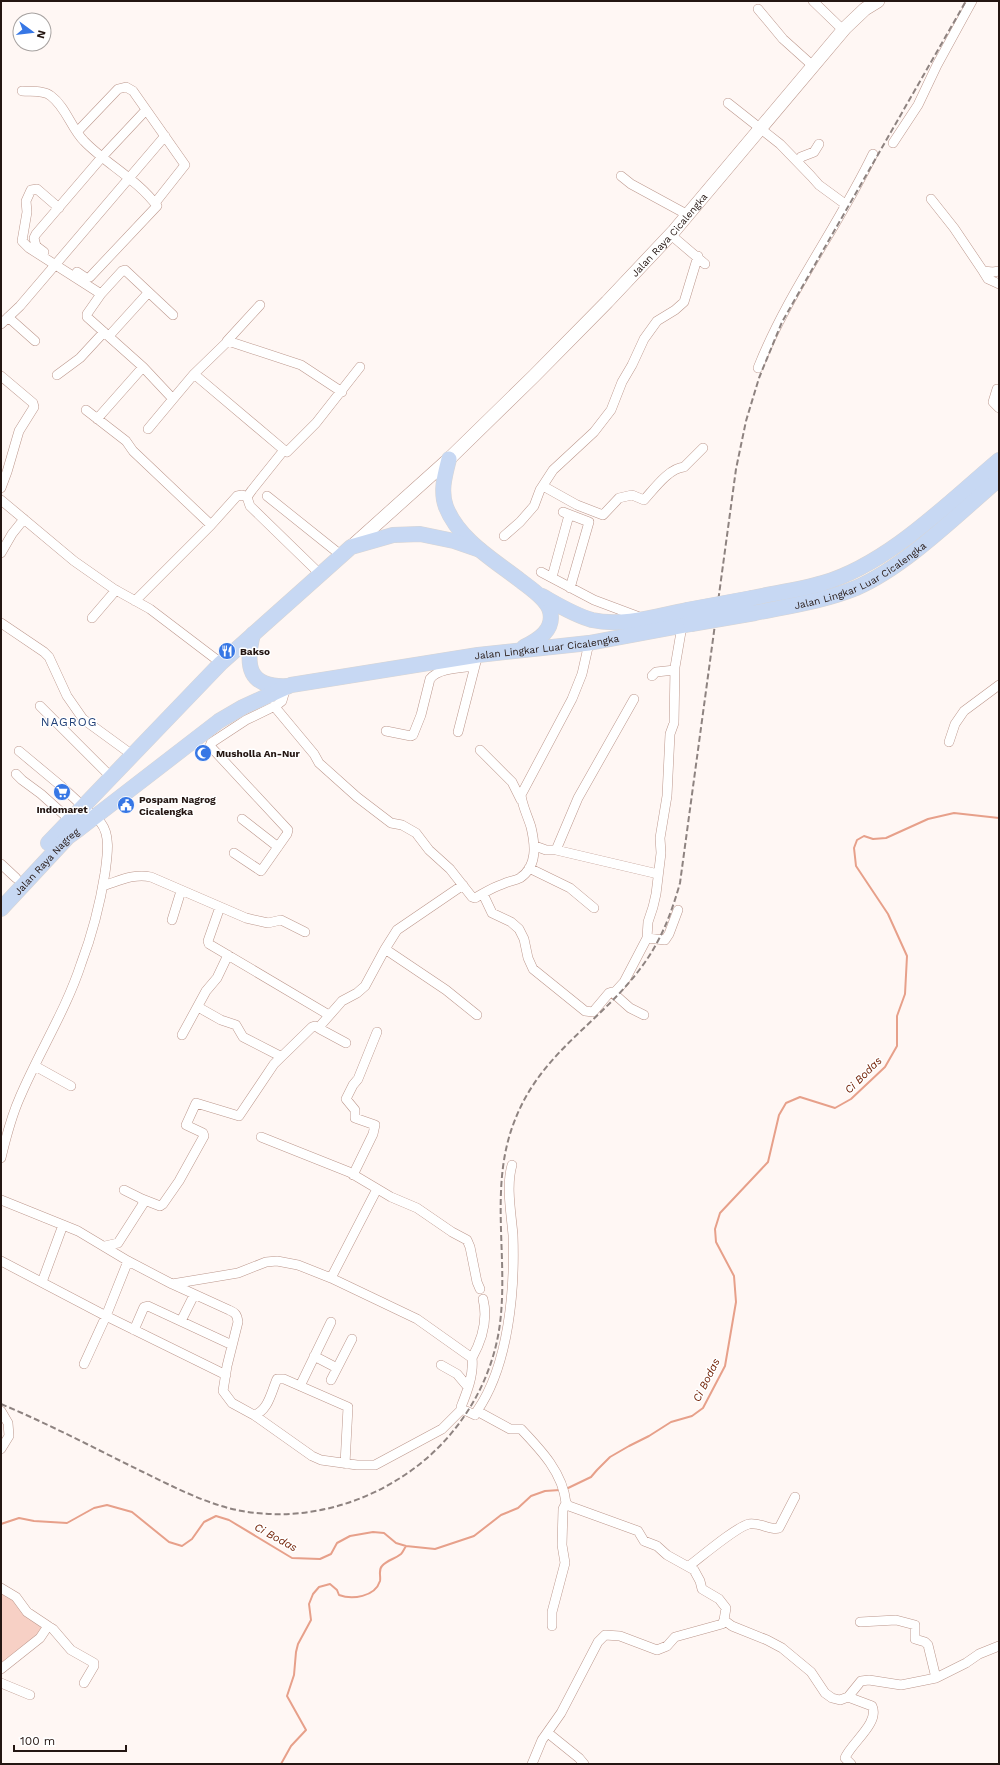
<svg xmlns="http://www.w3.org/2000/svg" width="1000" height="1765" font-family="'Work Sans',sans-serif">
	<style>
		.green { fill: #f7d0c5 }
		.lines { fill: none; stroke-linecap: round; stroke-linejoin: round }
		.stream { stroke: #e7a08a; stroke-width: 2 }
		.minor-casing { stroke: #bc978c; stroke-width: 10 }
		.secondary-casing { stroke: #bc978c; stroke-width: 14 }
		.trunk-casing { stroke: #d8d5d4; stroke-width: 16 }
		.minor { stroke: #fff; stroke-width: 9 }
		.secondary { stroke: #fff; stroke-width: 13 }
		.trunk { stroke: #c7d8f3; stroke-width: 15 }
		.rail { stroke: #8e8380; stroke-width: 2; stroke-dasharray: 6 3; stroke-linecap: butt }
		.trunk-bridge-casing { stroke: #d8d5d4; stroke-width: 16; stroke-linecap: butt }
		.trunk-bridge { stroke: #c7d8f3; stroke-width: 15 }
		.labels { text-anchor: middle; stroke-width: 3; stroke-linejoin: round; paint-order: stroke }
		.street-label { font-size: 10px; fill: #241612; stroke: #fff }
		.poi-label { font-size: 10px; font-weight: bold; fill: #241612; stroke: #fff; text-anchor: start }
		.water-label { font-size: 11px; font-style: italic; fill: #6f1d00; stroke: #fff }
		.quarter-label { font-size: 12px; letter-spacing: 1px; fill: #234279; stroke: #fff }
	</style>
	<rect width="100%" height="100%" fill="#fff7f4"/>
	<path class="green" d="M1 1588 48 1626 1 1669Z"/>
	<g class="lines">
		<path class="stream" d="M566 1489 591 1477 597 1470 610 1457 629 1446 649 1436 671 1422 692 1416 703 1408 725 1366 736 1302 734 1276 716 1242 715 1229 720 1213 768 1162 779 1115 786 1103 800 1097 835 1108 851 1099 885 1067 897 1046V1016L905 994 907 956 888 914 856 866 854 848 857 840 864 836 873 839 886 838 928 819 954 813 999 818
			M1 1524 19 1518 34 1521 67 1523 94 1508 107 1505 132 1512 169 1542 182 1546 192 1539 204 1522 216 1516 229 1520 292 1558 320 1559 331 1554 337 1543 350 1536 373 1532 384 1533 396 1543 406 1546 435 1549 474 1536 501 1515 518 1508 531 1496 545 1491 560 1490
			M281 1764 291 1746 306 1730 287 1696 294 1675 296 1652 298 1644 311 1620 309 1604 313 1594 319 1587 330 1584 337 1590 339 1595C352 1600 375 1597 380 1581 381 1576 378 1570 382 1566 387 1560 395 1559 401 1554 403 1552 404 1549 406 1546"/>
		<g class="minor-casing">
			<path id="minor" d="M813 1 843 30
				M758 9 783 39 813 66
				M22 91C31 92 44 90 51 96 66 107 71 128 84 141 106 164 137 179 157 206L90 277 86 278 77 272
				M728 103 780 144 811 176 819 185 845 204
				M77 132 118 89 126 87 133 91 185 165 155 203
				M893 143 918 105 937 65 972 1
				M798 162 801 157 814 152 819 144
				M621 176 631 184 688 215
				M931 199 954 228 983 271 993 272 999 271
				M59 208 37 189 31 190 26 201 27 212 22 241 29 248 101 294 87 314V317L143 367 173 399 194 374 284 450 252 490 247 497 250 506 321 575
				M671 235 705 264
				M44 252 36 246 34 238 36 234 102 157 146 110
				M983 271 988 279 999 284
				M101 294 122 271 125 270 173 315
				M8 317 35 341
				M1 324 20 306 165 136
				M109 336 148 293
				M227 341 260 305
				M758 368C788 292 838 227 873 154
				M194 374 228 341 301 365 342 392
				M57 375 80 358 104 332
				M1 376 33 403 34 407 19 431 7 472 1 488
				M997 389 993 402 999 408
				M86 410 126 441 133 451 211 525
				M97 419 143 367
				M148 429 173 399
				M284 450 287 452 316 423 360 367
				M543 486 577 505 603 515 619 498 632 495 644 500C654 489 669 468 684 467L703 448
				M267 496 342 556
				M1 500 74 561 114 589 150 609 221 663
				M563 512 589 522 570 588
				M504 536 520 522 534 506 540 490 553 470 594 432 611 410 622 382 632 365 644 339 657 321 675 310 684 302 698 256
				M1 553 12 534 24 519
				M541 572 594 600 642 618
				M552 577 569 515
				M135 601 211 525 237 496 242 495 247 497
				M92 618 116 590
				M1 623 44 652 49 657 67 696 83 719 131 754
				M652 676 656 672 675 670
				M40 706 111 777
				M274 706 314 754 319 763 357 797 391 823 402 825 416 833 429 850 450 869 472 897 475 898C484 893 493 887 503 884 508 881 515 881 520 878 538 866 535 844 531 827 528 817 522 805 521 795L572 699 582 674 589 643
				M386 731 411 736 413 735 421 715 430 679C438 668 462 668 475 666
				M458 732 476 662
				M949 742 955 724 964 711 999 685
				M480 750 512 782 521 800
				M16 774 22 780 41 794 70 820
				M242 819 278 847
				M535 846 546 850H556L578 798 634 699
				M556 850 658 874
				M234 853 261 871 287 834 288 830 210 746 211 743 246 720 277 705 282 701 286 687
				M1 864 16 878
				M529 868 570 888 594 908
				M103 886C119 881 134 873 151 877L246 918 268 923 281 920 305 932
				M483 894 492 913 511 922 519 929 524 939 528 958 533 969 585 1011 593 1012 609 993 612 992 630 1008 644 1015
				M220 907 208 941 209 944 329 1015
				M172 920 181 891
				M647 938 665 940 669 934 678 910
				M385 949 446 990 477 1015
				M614 993 624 982 647 938 648 922 653 907 656 894 661 853 660 838 667 796 670 734 674 723 675 667 682 626
				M198 1007 221 1020 236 1025 243 1037 280 1056
				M182 1035 206 991 217 978 228 955
				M346 1043 320 1029V1026L342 1001 357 993 365 986 385 949 397 930 463 885
				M35 1066 71 1086
				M261 1137 349 1172 391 1197 417 1208 452 1232 467 1240 470 1247 477 1282 480 1289
				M1 1158C6 1137 11 1117 20 1097 39 1052 66 1010 81 964 92 935 100 904 105 873 107 857 111 836 101 823L61 786 19 751
				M353 1175 373 1134 375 1125 355 1118V1110L346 1099 353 1085 358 1079 377 1032
				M142 1199 160 1206 163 1204 179 1181 204 1136 203 1133 186 1125 196 1103 239 1116 274 1064 312 1027 315 1026 320 1029
				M1 1200 78 1231 128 1261 172 1284 238 1273 266 1262 277 1261 298 1265 331 1278 417 1319 472 1358
				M105 1246 118 1243 143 1204 142 1199 124 1190
				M1 1261 106 1316 84 1364
				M128 1261 106 1316 226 1375
				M331 1278 377 1189
				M42 1282 63 1225
				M172 1284 229 1310C236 1313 237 1315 238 1322L227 1366 223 1391 232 1403 254 1415C268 1411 271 1393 277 1379H284L348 1407 345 1464
				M181 1321 194 1295
				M134 1330 144 1307 148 1306 232 1345
				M314 1356 337 1368
				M441 1365 457 1374 468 1387
				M331 1380 352 1339
				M300 1386 331 1322
				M462 1409 475 1415 477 1411 510 1429H521C541 1450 563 1473 566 1503L569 1506 638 1531 644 1541 657 1546 667 1555 694 1570 700 1581 702 1589 719 1599 726 1608 724 1620 722 1624 675 1637 667 1646 657 1650 620 1636 605 1635 598 1642 561 1713 542 1740 532 1764
				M1 1411 8 1423 9 1436 1 1449
				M477 1411C509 1365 515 1289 513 1235 511 1212 506 1186 512 1165
				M254 1415 312 1456 321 1460 357 1465H375L442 1429 462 1409 461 1407C467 1392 474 1374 472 1358 482 1340 488 1319 483 1299
				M689 1566C701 1557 736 1527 749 1524 759 1522 772 1531 779 1528L795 1497
				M1 1588 16 1597 27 1612 48 1626
				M724 1620 732 1626 767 1640 782 1648 811 1672 825 1693 832 1698 840 1700 848 1697 861 1681 869 1680 901 1685 936 1678 966 1663 979 1654 999 1646
				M860 1622 896 1620 915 1625V1639L925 1642 928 1645 936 1678
				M552 1626V1612L565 1563 562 1545 563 1509 566 1503
				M1 1669 40 1638 48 1626 53 1629 71 1650 94 1663V1666L84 1683
				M1 1683 30 1695
				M848 1697 872 1706C880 1723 851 1743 845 1758L851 1764
				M548 1733 579 1758 584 1764"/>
		</g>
		<g class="secondary-casing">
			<g id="secondary">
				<path id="s1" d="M351 547 449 459 534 376 607 302 674 231 845 28 865 9 878 1"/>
			</g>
		</g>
		<g class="trunk-casing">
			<g id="trunk">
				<path d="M449 459C445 475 440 491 446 507 459 540 494 560 521 581 530 588 547 599 550 611 555 630 538 640 524 647"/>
				<path d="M542 596C558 605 574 615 592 620 623 627 657 616 687 610"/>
				<path d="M752 598C775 593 800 590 823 583 888 564 948 503 999 460"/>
				<path id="s2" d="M755 613C789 606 824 601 856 588 905 567 958 514 999 479"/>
				<path d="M253 634C245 666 248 688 288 686"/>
				<path d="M48 843 221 663 351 547 393 535 420 534 454 541 480 550"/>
				<path id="s3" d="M1 909 68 837 79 829 219 721 243 707 291 685 478 655 589 643 691 624"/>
			</g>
		</g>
		<use href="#minor" class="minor"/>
		<use href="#secondary" class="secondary"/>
		<use href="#trunk" class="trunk"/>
		<path class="rail" d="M1 1404C49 1424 96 1449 143 1472 174 1487 208 1505 242 1511 304 1522 367 1504 416 1467 458 1435 488 1388 498 1336 511 1266 488 1193 513 1125 539 1053 597 1026 640 969 660 943 671 915 680 883L736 469 746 421 759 378 782 322 966 1"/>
		<g class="trunk-bridge-casing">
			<path id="trunk-bridge" d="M687 610 752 598
				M691 624 755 613"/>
		</g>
		<use href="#trunk-bridge" class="trunk-bridge"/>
	</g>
	<defs>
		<g id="restaurant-disc" transform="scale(0.9)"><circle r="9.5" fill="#3777e5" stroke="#fff"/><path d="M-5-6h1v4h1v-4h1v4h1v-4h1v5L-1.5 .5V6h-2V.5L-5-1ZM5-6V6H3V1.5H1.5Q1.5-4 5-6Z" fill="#fff"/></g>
		<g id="mosque-disc" transform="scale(0.9)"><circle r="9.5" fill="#3777e5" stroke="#fff"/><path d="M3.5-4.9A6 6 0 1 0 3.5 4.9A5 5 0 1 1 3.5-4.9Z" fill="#fff"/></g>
		<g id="supermarket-disc" transform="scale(0.9)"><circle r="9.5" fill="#3777e5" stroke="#fff"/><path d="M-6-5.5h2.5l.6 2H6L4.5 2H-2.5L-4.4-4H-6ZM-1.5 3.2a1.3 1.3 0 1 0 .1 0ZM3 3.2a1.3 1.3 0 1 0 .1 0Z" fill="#fff"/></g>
		<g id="civic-disc" transform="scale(0.9)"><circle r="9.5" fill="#3777e5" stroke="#fff"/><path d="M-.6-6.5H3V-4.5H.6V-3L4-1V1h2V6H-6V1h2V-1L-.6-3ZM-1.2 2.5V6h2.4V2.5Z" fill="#fff"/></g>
	</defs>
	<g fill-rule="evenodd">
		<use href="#restaurant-disc" x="227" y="651"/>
		<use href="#mosque-disc" x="203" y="753"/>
		<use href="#supermarket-disc" x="62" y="792"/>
		<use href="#civic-disc" x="126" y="805"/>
	</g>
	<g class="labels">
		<g class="street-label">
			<text dy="4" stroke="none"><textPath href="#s1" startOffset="446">Jalan Raya Cicalengka</textPath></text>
			<text dy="4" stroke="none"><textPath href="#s2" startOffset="113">Jalan Lingkar Luar Cicalengka</textPath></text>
			<text dy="4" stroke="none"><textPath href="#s3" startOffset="628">Jalan Lingkar Luar Cicalengka</textPath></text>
			<text dy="4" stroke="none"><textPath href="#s3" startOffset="66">Jalan Raya Nagreg</textPath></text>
		</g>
		<g class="poi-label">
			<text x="240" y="655">Bakso</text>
			<text x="216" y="757">Musholla An-Nur</text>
			<text x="139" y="803">Pospam Nagrog<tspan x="139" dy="12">Cicalengka</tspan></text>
			<text x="62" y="813" text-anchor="middle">Indomaret</text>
		</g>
		<g class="water-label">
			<text transform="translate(863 1075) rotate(-45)" y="4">Ci Bodas</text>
			<text transform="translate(706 1380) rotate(-64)" y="4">Ci Bodas</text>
			<text transform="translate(276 1537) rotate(29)" y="4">Ci Bodas</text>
		</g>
		<g class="quarter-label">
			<text x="69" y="726">NAGROG</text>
		</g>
	</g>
	<rect width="1000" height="1765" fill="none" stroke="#241612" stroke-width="4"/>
	<g transform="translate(32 32) rotate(105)"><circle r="19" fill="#ffffff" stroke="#a7a2a0"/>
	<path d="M0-3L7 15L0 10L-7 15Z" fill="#3777e5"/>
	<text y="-6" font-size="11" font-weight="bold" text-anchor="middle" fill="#241612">N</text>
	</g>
	<path d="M14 1745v6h112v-6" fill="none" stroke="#241612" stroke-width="2"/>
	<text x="20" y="1745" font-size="12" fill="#241612" stroke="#ffffff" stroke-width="3" paint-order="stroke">100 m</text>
</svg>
